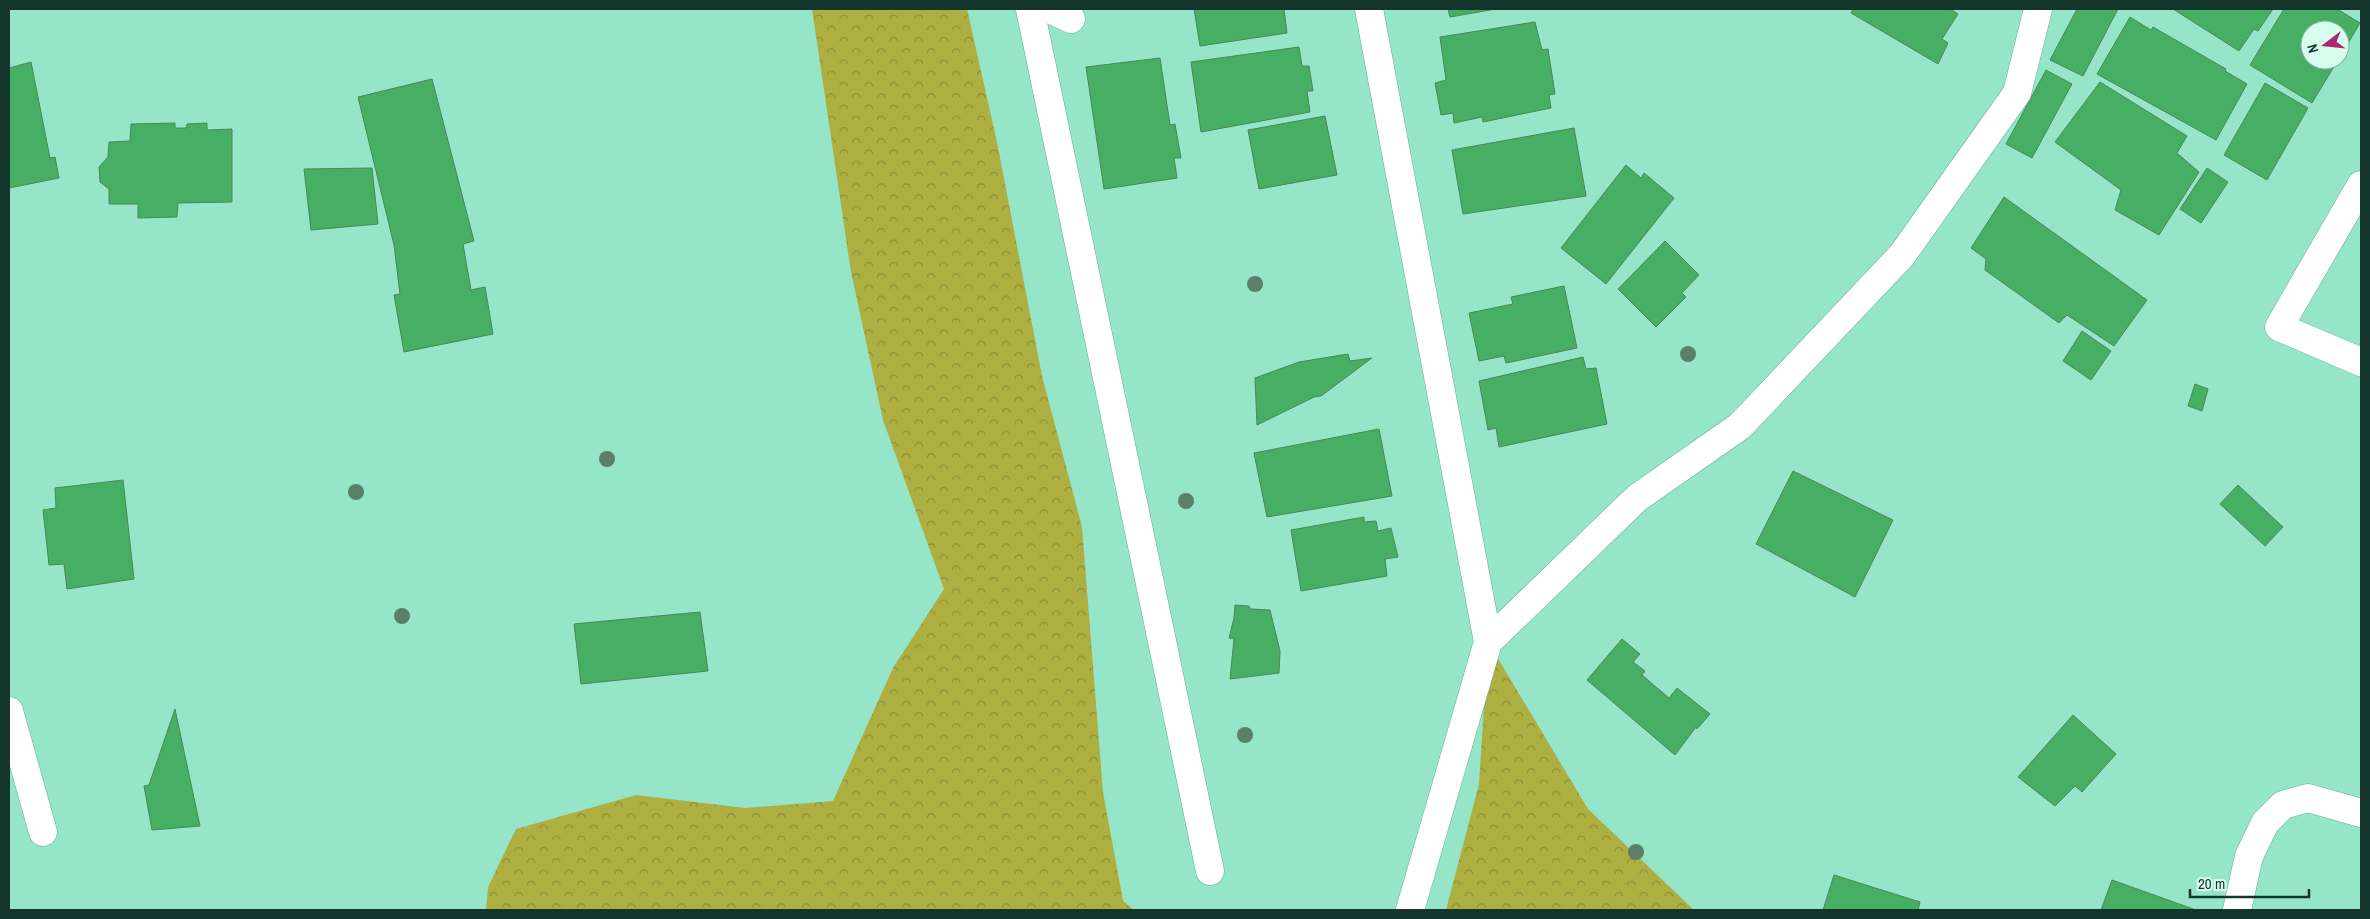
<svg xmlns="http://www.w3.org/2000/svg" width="2370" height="919" font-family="'Archivo Narrow',sans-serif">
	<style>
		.forest { fill: url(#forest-crowns) }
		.building { fill: #47af63; stroke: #4f855a }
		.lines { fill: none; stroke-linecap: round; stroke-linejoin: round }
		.minor-casing { stroke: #64b297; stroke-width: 29 }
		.minor { stroke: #fff; stroke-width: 28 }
		.tree { fill: #5b7f67 }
	</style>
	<defs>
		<pattern id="forest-crowns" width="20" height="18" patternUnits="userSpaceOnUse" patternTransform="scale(1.25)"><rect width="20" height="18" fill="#aeaf41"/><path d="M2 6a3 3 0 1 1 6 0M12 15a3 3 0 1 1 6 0" fill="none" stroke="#8c8f37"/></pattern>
	</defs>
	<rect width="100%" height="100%" fill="#95e5c8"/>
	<path class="forest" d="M812 9H967L997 142 1042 376 1082 527 1103 792 1123 901 1134 910H486L488 887 516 829 636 795 745 808 833 801 893 668 944 589 883 420 851 272Z
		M1488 642 1588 809 1694 910H1446L1479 784Z"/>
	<path class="building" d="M1194 9H1284L1287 33 1200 46Z
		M1448 9H1496L1450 17Z
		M1853 9H1950L1958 14 1942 39 1948 43 1938 64 1851 13Z
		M2077 9H2118L2083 76 2050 60Z
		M2173 9H2273L2258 31 2254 29 2239 51Z
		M2284 9H2337L2360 23 2340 57V30H2310V60H2338L2312 103 2250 65Z
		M2130 17 2151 30 2153 27 2226 69 2225 71 2247 84 2216 140 2097 74Z
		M1535 22 1542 50 1548 49 1555 94 1549 95 1551 108 1483 122 1482 117 1454 123 1453 113 1441 115 1435 83 1446 80 1440 37Z
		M1299 47 1302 66H1309L1313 91H1307L1310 112 1201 132 1191 62Z
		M1160 58 1170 125 1175 124 1181 158H1174L1177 178 1104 189 1086 67Z
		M31 62 50 158 55 157 59 178 9 188V68Z
		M2046 70 2072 84 2032 158 2006 144Z
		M432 79 474 241 463 244 471 290 485 287 493 334 404 352 394 295 400 294 394 245 358 97Z
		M2100 82 2187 136 2177 153 2199 172 2159 235 2115 210 2121 190 2055 142Z
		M2265 83 2308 108 2267 180 2224 155Z
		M1325 116 1337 175 1259 189 1248 130Z
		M175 123V128H186L187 124 207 123V130L232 129V202L178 203 177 217 138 218V204H109V189L100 182 99 167 108 157 109 142 130 141 131 124Z
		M1574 128 1586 196 1463 214 1452 150Z
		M1626 165 1641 178 1644 173 1674 198 1606 284 1561 248Z
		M372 168 378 224 311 230 304 169Z
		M2207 168 2228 182 2201 223 2180 209Z
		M2004 197 2147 300 2114 346 2067 315 2059 323 1985 270 1986 259 1971 248Z
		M1665 241 1699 275 1682 293 1686 297 1656 327 1618 289Z
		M1564 286 1577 348 1506 363 1504 356 1479 361 1469 313 1513 304 1511 297Z
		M2082 331 2111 351 2091 380 2063 361Z
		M1348 354 1350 361 1372 358 1321 396 1314 397 1257 425 1255 378 1299 362Z
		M1583 357 1586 369 1596 368 1607 424 1499 447 1496 428 1488 430 1479 381Z
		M2195 384 2208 389 2202 411 2188 406Z
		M1379 429 1392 496 1267 517 1254 453Z
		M1793 471 1893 520 1855 597 1756 544Z
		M123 480 134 579 67 589 64 564 49 565 43 510 56 508 55 488Z
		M2238 485 2283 527 2265 546 2220 504Z
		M1364 517V522L1376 521 1378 531 1391 528 1398 557 1385 559 1387 576 1301 591 1291 530Z
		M1235 605 1249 606 1250 609 1270 610 1280 651 1279 673 1230 679 1234 639 1229 638 1234 618Z
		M700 612 708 671 581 684 574 624Z
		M1622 639 1640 654 1633 662 1645 671 1642 675 1669 698 1677 688 1710 714 1697 729 1696 727 1675 755 1587 680Z
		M175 709 200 826 152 830 144 786 149 785Z
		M2073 715 2116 754 2082 792 2075 786 2055 806 2018 777Z
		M1834 875 1920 902 1918 910H1823Z
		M2112 880 2196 910H2101Z"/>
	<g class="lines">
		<g class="minor-casing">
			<path id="minor" d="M1030 9 1210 871
				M1050 9 1071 19
				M1369 9 1488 642 1410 910
				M2361 185 2279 327 2361 362
				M1488 642 1637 498 1740 426 1902 255 2017 93 2038 9
				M9 711 43 832
				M2237 910 2249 856 2265 823 2283 805 2308 798 2361 813"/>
		</g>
		<use href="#minor" class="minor"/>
	</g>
	<g class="tree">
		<circle cx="1255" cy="284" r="8"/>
		<circle cx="1688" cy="354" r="8"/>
		<circle cx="607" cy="459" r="8"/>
		<circle cx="356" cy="492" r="8"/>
		<circle cx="1186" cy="501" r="8"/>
		<circle cx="402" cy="616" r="8"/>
		<circle cx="1245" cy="735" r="8"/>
		<circle cx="1636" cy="852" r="8"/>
	</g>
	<rect width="2370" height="919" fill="none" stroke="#14352b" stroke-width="20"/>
	<g transform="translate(2325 45) rotate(254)"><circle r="24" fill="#d7fdee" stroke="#89ada0"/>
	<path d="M0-4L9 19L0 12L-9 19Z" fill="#aa2874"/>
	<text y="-8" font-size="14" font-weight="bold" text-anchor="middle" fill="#14352b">N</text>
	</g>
	<path d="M2190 889v8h119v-8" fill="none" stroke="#14352b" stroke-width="2.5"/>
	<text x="2198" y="889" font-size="15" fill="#14352b" stroke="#d7fdee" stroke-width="4" paint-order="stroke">20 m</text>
</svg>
